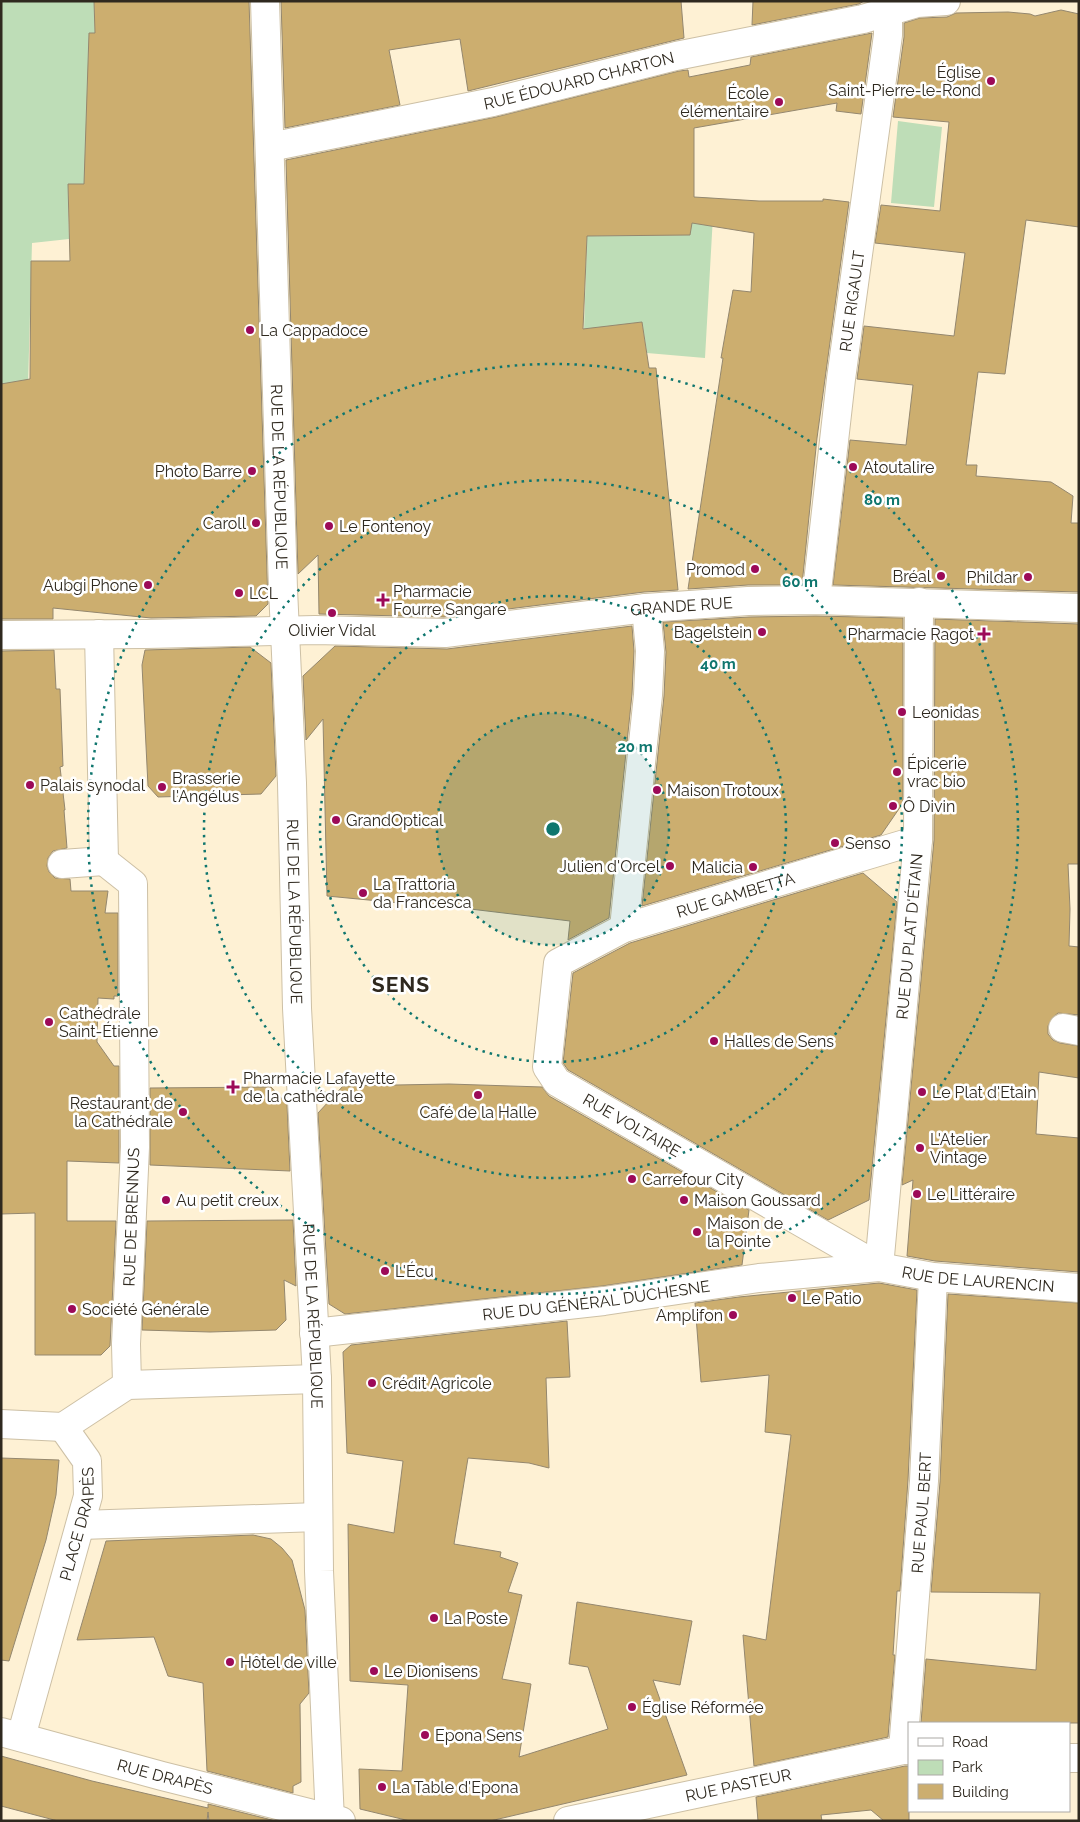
<svg xmlns="http://www.w3.org/2000/svg" width="1080" height="1822" font-family="Raleway,sans-serif">
	<style>
		.green { fill: #beddb7 }
		.building { fill: #ccae6f; stroke: #94876e }
		.lines { fill: none; stroke-linecap: round; stroke-linejoin: round }
		.street-casing { stroke: #cdc0a5; stroke-width: 30 }
		.street { stroke: #fff; stroke-width: 28 }
		.ring { fill: none; stroke: #0f766e; stroke-width: 2.5; stroke-dasharray: 2.5 5 }
		.poi-dot { fill: #9c0a58; stroke: #fff; stroke-width: 2 }
		.labels { text-anchor: middle; stroke-width: 5; stroke-linejoin: round; paint-order: stroke }
		.poi-label { font-size: 16px; fill: #2f291f; stroke: #fff; text-anchor: start }
		.street-label { font-size: 16px; fill: #2f291f; stroke: #fff }
		.district-label { font-size: 21px; font-weight: bold; letter-spacing: 1px; fill: #2f291f; stroke: #fff }
		.centre { fill: #0f766e; stroke: #fff; stroke-width: 2.5 }
		.ring-label { font-size: 15px; text-anchor: middle; font-weight: bold; fill: #0f766e; stroke: #fff; stroke-width: 5; stroke-linejoin: round; paint-order: stroke }
	</style>
	<rect width="100%" height="100%" fill="#fef1d4"/>
	<path class="green" d="M1 1H94L95 33H89L85 184H68L69 239 32 243 28 386 1 385Z
		M898 121 942 127 934 207 891 203Z
		M694 197 714 198 705 358 647 353 642 322 584 330 587 236 690 235Z"/>
	<path class="building" d="M94 1H249L268 604 256 616 151 618 53 608V619H1V384L30 379 31 261H70L68 184H84L89 33H95Z
		M281 1H681L684 38 468 91 460 39 389 50 400 105 285 128Z
		M753 1H864L859 4 752 25Z
		M1061 10 1079 14V227L1026 220 1005 374 978 372 966 465H977L976 476 1051 482 1073 496 1071 523H1079V592L833 585 850 440 906 445 913 385 857 379 864 326 954 336 965 253 875 243 881 205 940 211 949 122 893 117 904 37V23L920 18 947 17 956 13 1008 12 1030 14 1035 16Z
		M872 33 861 114 836 111 837 103 694 128V197L759 201H823V199L849 202 817 438 802 585H748L688 589 723 358H721L733 290 751 292 754 233 692 223 690 235 587 236 583 329 642 322 649 368H656L678 590 644 592 444 617 319 614 318 555 298 574 286 160 496 117 679 71 688 70 689 77 750 65 751 57Z
		M816 616 903 618V803L881 835 642 906 664 696 666 652 663 622 749 617Z
		M935 619 1079 624V864H1068L1070 909 1069 946 1079 947V1015L1058 1013 1052 1018 1048 1026V1034L1053 1040 1060 1043 1079 1046V1078L1039 1072 1036 1134 1079 1138V1272L935 1261 907 1256 913 1180 902 1185 934 840Z
		M632 626 634 651 632 694 609 918 568 940 570 921 462 908V909L327 896 323 719 306 740 303 676 335 646 447 649Z
		M250 647 271 663 276 776 261 794 158 797 148 786 142 665 145 650Z
		M54 650 56 689H60L63 766 60 767 65 810H64L67 848 53 851 48 858 47 866 49 872 55 878 70 879 71 891H108L105 913H118V996H114V999L98 998 97 1042 114 1066H119V1163L67 1161V1221H116L110 1346 101 1355H35V1213L1 1214V651Z
		M863 873 897 902 869 1200 828 1220 568 1070 563 1063 573 973 630 943Z
		M449 1084 542 1087 549 1096 749 1210 742 1265 602 1286 345 1314 329 1304 318 1113 343 1086Z
		M271 1087 287 1104 290 1171 150 1165V1088Z
		M293 1220 296 1286 284 1280 286 1320 276 1330 210 1332 142 1330 147 1221Z
		M879 1283 917 1290 908 1480 900 1591H897L893 1655H895L888 1737 754 1766 743 1635 766 1640 791 1435 765 1432 769 1375 701 1382 695 1303 739 1297Z
		M948 1294 1079 1303V1723H921L926 1659 1036 1670 1040 1593 931 1592 940 1482Z
		M567 1321 570 1377 546 1378 549 1468 529 1463 468 1458 454 1544 501 1552 500 1557 518 1563 508 1592 522 1595 502 1679 531 1684 519 1757 608 1729 588 1667 569 1664 577 1602 692 1621 680 1685 653 1680 687 1775 490 1821H410L360 1809 359 1769 402 1771 408 1685 350 1681 348 1524 394 1533 403 1461 347 1453 343 1352 351 1345Z
		M1 1458 59 1460 56 1495 46 1540 9 1661 1 1660Z
		M253 1535 271 1539 282 1548 292 1560 305 1610 309 1693 300 1704 301 1782 293 1786V1793L207 1771 203 1683 168 1676 154 1637 77 1640 106 1541Z
		M1 1756 92 1781 208 1808V1804L276 1821H209L208 1812 207 1821H58L1 1806Z
		M905 1766H909V1821H884L871 1810 821 1815 822 1821H758L756 1797Z"/>
	<g class="lines">
		<g class="street-casing">
			<g id="street">
				<path id="s1" d="M265 1 283 589 292 783 297 1008 317 1379 319 1571 330 1821"/>
				<path id="s2" d="M270 147 493 102 676 56 863 19 917 3 946 1"/>
				<path id="s3" d="M816 600 841 379 888 35V1"/>
				<path id="s4" d="M1 635 146 634 315 630 445 633 646 608 748 601 816 600 1079 608"/>
				<path d="M104 861 133 884 135 1147 126 1344 127 1385"/>
				<path d="M62 864 104 861 99 634"/>
				<path d="M624 928 648 695 650 651 646 608"/>
				<path d="M1063 1028 1079 1031"/>
				<path id="s5" d="M879 1267 557 1082 547 1067 558 963 624 928 918 840"/>
				<path id="s6" d="M879 1267 918 840 919 602"/>
				<path id="s7" d="M314 1333 604 1301 759 1278 879 1267 933 1277 1079 1288"/>
				<path d="M1 1424 63 1427"/>
				<path d="M63 1427 127 1385 317 1379"/>
				<path d="M81 1525 318 1517"/>
				<path id="s8" d="M1 1732 162 1776 341 1821"/>
				<path id="s9" d="M21 1737 88 1496 87 1461 63 1427"/>
				<path id="s10" d="M903 1750 924 1481 933 1277"/>
				<path d="M1069 1758H1079"/>
				<path id="s11" d="M568 1821 903 1750H909"/>
			</g>
		</g>
		<use href="#street" class="street"/>
	</g>
	<circle cx="553" cy="829" r="116" fill="#0f766e" fill-opacity=".12"/>
	<g class="ring">
		<circle cx="553" cy="829" r="116"/>
		<circle cx="553" cy="829" r="233"/>
		<circle cx="553" cy="829" r="349"/>
		<circle cx="553" cy="829" r="465"/>
	</g>
	<g class="poi-dot">
		<circle cx="991" cy="81" r="5"/>
		<circle cx="779" cy="102" r="5"/>
		<circle cx="250" cy="330" r="5"/>
		<circle cx="853" cy="467" r="5"/>
		<circle cx="252" cy="471" r="5"/>
		<circle cx="256" cy="523" r="5"/>
		<circle cx="329" cy="526" r="5"/>
		<circle cx="755" cy="569" r="5"/>
		<circle cx="941" cy="576" r="5"/>
		<circle cx="1028" cy="577" r="5"/>
		<circle cx="148" cy="585" r="5"/>
		<circle cx="239" cy="593" r="5"/>
		<path d="M380.5 592.5h5v5h5v5h-5v5h-5v-5h-5v-5h5z"/>
		<circle cx="332" cy="613" r="5"/>
		<circle cx="762" cy="632" r="5"/>
		<path d="M981.5 626.5h5v5h5v5h-5v5h-5v-5h-5v-5h5z"/>
		<circle cx="902" cy="712" r="5"/>
		<circle cx="897" cy="772" r="5"/>
		<circle cx="30" cy="785" r="5"/>
		<circle cx="162" cy="787" r="5"/>
		<circle cx="657" cy="790" r="5"/>
		<circle cx="893" cy="806" r="5"/>
		<circle cx="336" cy="820" r="5"/>
		<circle cx="835" cy="843" r="5"/>
		<circle cx="670" cy="866" r="5"/>
		<circle cx="753" cy="867" r="5"/>
		<circle cx="363" cy="893" r="5"/>
		<circle cx="49" cy="1022" r="5"/>
		<circle cx="714" cy="1041" r="5"/>
		<path d="M230.5 1079.5h5v5h5v5h-5v5h-5v-5h-5v-5h5z"/>
		<circle cx="922" cy="1092" r="5"/>
		<circle cx="478" cy="1095" r="5"/>
		<circle cx="183" cy="1112" r="5"/>
		<circle cx="920" cy="1148" r="5"/>
		<circle cx="632" cy="1179" r="5"/>
		<circle cx="917" cy="1194" r="5"/>
		<circle cx="166" cy="1200" r="5"/>
		<circle cx="684" cy="1200" r="5"/>
		<circle cx="697" cy="1232" r="5"/>
		<circle cx="385" cy="1271" r="5"/>
		<circle cx="792" cy="1298" r="5"/>
		<circle cx="72" cy="1309" r="5"/>
		<circle cx="733" cy="1315" r="5"/>
		<circle cx="372" cy="1383" r="5"/>
		<circle cx="434" cy="1618" r="5"/>
		<circle cx="230" cy="1662" r="5"/>
		<circle cx="374" cy="1671" r="5"/>
		<circle cx="632" cy="1707" r="5"/>
		<circle cx="425" cy="1735" r="5"/>
		<circle cx="382" cy="1787" r="5"/>
	</g>
	<g class="labels">
		<g class="poi-label">
			<text x="981" y="78" text-anchor="end">Église<tspan x="981" dy="18">Saint-Pierre-le-Rond</tspan></text>
			<text x="769" y="99" text-anchor="end">École<tspan x="769" dy="18">élémentaire</tspan></text>
			<text x="260" y="336">La Cappadoce</text>
			<text x="863" y="473">Atoutalire</text>
			<text x="242" y="477" text-anchor="end">Photo Barre</text>
			<text x="246" y="529" text-anchor="end">Caroll</text>
			<text x="339" y="532">Le Fontenoy</text>
			<text x="745" y="575" text-anchor="end">Promod</text>
			<text x="931" y="582" text-anchor="end">Bréal</text>
			<text x="1018" y="583" text-anchor="end">Phildar</text>
			<text x="138" y="591" text-anchor="end">Aubgi Phone</text>
			<text x="393" y="597">Pharmacie<tspan x="393" dy="18">Fourre Sangare</tspan></text>
			<text x="249" y="599">LCL</text>
			<text x="332" y="636" text-anchor="middle">Olivier Vidal</text>
			<text x="752" y="638" text-anchor="end">Bagelstein</text>
			<text x="974" y="640" text-anchor="end">Pharmacie Ragot</text>
			<text x="912" y="718">Leonidas</text>
			<text x="907" y="769">Épicerie<tspan x="907" dy="18">vrac bio</tspan></text>
			<text x="172" y="784">Brasserie<tspan x="172" dy="18">l'Angélus</tspan></text>
			<text x="40" y="791">Palais synodal</text>
			<text x="667" y="796">Maison Trotoux</text>
			<text x="903" y="812">Ô Divin</text>
			<text x="346" y="826">GrandOptical</text>
			<text x="845" y="849">Senso</text>
			<text x="660" y="872" text-anchor="end">Julien d'Orcel</text>
			<text x="743" y="873" text-anchor="end">Malicia</text>
			<text x="373" y="890">La Trattoria<tspan x="373" dy="18">da Francesca</tspan></text>
			<text x="59" y="1019">Cathédrale<tspan x="59" dy="18">Saint-Étienne</tspan></text>
			<text x="724" y="1047">Halles de Sens</text>
			<text x="243" y="1084">Pharmacie Lafayette<tspan x="243" dy="18">de la cathédrale</tspan></text>
			<text x="932" y="1098">Le Plat d'Etain</text>
			<text x="173" y="1109" text-anchor="end">Restaurant de<tspan x="173" dy="18">la Cathédrale</tspan></text>
			<text x="478" y="1118" text-anchor="middle">Café de la Halle</text>
			<text x="930" y="1145">L'Atelier<tspan x="930" dy="18">Vintage</tspan></text>
			<text x="642" y="1185">Carrefour City</text>
			<text x="927" y="1200">Le Littéraire</text>
			<text x="176" y="1206">Au petit creux</text>
			<text x="694" y="1206">Maison Goussard</text>
			<text x="707" y="1229">Maison de<tspan x="707" dy="18">la Pointe</tspan></text>
			<text x="395" y="1277">L'Écu</text>
			<text x="802" y="1304">Le Patio</text>
			<text x="82" y="1315">Société Générale</text>
			<text x="723" y="1321" text-anchor="end">Amplifon</text>
			<text x="382" y="1389">Crédit Agricole</text>
			<text x="444" y="1624">La Poste</text>
			<text x="240" y="1668">Hôtel de ville</text>
			<text x="384" y="1677">Le Dionisens</text>
			<text x="642" y="1713">Église Réformée</text>
			<text x="435" y="1741">Epona Sens</text>
			<text x="392" y="1793">La Table d'Epona</text>
		</g>
		<g class="street-label">
			<text dy="6" stroke="none"><textPath href="#s2" startOffset="316">RUE ÉDOUARD CHARTON</textPath></text>
			<text dy="6" stroke="none"><textPath href="#s3" startOffset="301">RUE RIGAULT</textPath></text>
			<text dy="6" stroke="none"><textPath href="#s1" startOffset="476">RUE DE LA RÉPUBLIQUE</textPath></text>
			<text dy="6" stroke="none"><textPath href="#s4" startOffset="682">GRANDE RUE</textPath></text>
			<text dy="6" stroke="none"><textPath href="#s5" startOffset="685">RUE GAMBETTA</textPath></text>
			<text dy="6" stroke="none"><textPath href="#s1" startOffset="911">RUE DE LA RÉPUBLIQUE</textPath></text>
			<text dy="6" stroke="none"><textPath href="#s6" startOffset="332">RUE DU PLAT D'ÉTAIN</textPath></text>
			<text transform="translate(632 1125) rotate(30)" y="6">RUE VOLTAIRE</text>
			<text transform="translate(131 1217) rotate(-88)" y="6">RUE DE BRENNUS</text>
			<text dy="6" stroke="none"><textPath href="#s7" startOffset="669">RUE DE LAURENCIN</textPath></text>
			<text dy="6" stroke="none"><textPath href="#s7" startOffset="284">RUE DU GÉNÉRAL DUCHESNE</textPath></text>
			<text dy="6" stroke="none"><textPath href="#s1" startOffset="1316">RUE DE LA RÉPUBLIQUE</textPath></text>
			<text dy="6" stroke="none"><textPath href="#s10" startOffset="238">RUE PAUL BERT</textPath></text>
			<text dy="6" stroke="none"><textPath href="#s9" startOffset="221">PLACE DRAPÈS</textPath></text>
			<text dy="6" stroke="none"><textPath href="#s8" startOffset="170">RUE DRAPÈS</textPath></text>
			<text dy="6" stroke="none"><textPath href="#s11" startOffset="174">RUE PASTEUR</textPath></text>
		</g>
		<g class="district-label">
			<text x="401" y="992">SENS</text>
		</g>
	</g>
	<circle cx="553" cy="829" r="8" class="centre"/>
	<g class="ring-label">
		<text x="882" y="505">80 m</text>
		<text x="800" y="587">60 m</text>
		<text x="718" y="669">40 m</text>
		<text x="635" y="752">20 m</text>
	</g>
	<rect width="1080" height="1822" fill="none" stroke="#2f291f" stroke-width="5"/>
	<rect x="908" y="1722" width="162" height="90" fill="#ffffff" stroke="#aca9a5"/>
	<rect x="918" y="1738" width="25" height="8" fill="#ffffff" stroke="#aca9a5"/>
	<text x="952" y="1747" font-size="15" fill="#2f291f">Road</text>
	<rect x="918" y="1760" width="25" height="15" fill="#beddb7" stroke="#aca9a5"/>
	<text x="952" y="1772" font-size="15" fill="#2f291f">Park</text>
	<rect x="918" y="1784" width="25" height="15" fill="#ccae6f" stroke="#aca9a5"/>
	<text x="952" y="1797" font-size="15" fill="#2f291f">Building</text>
</svg>
